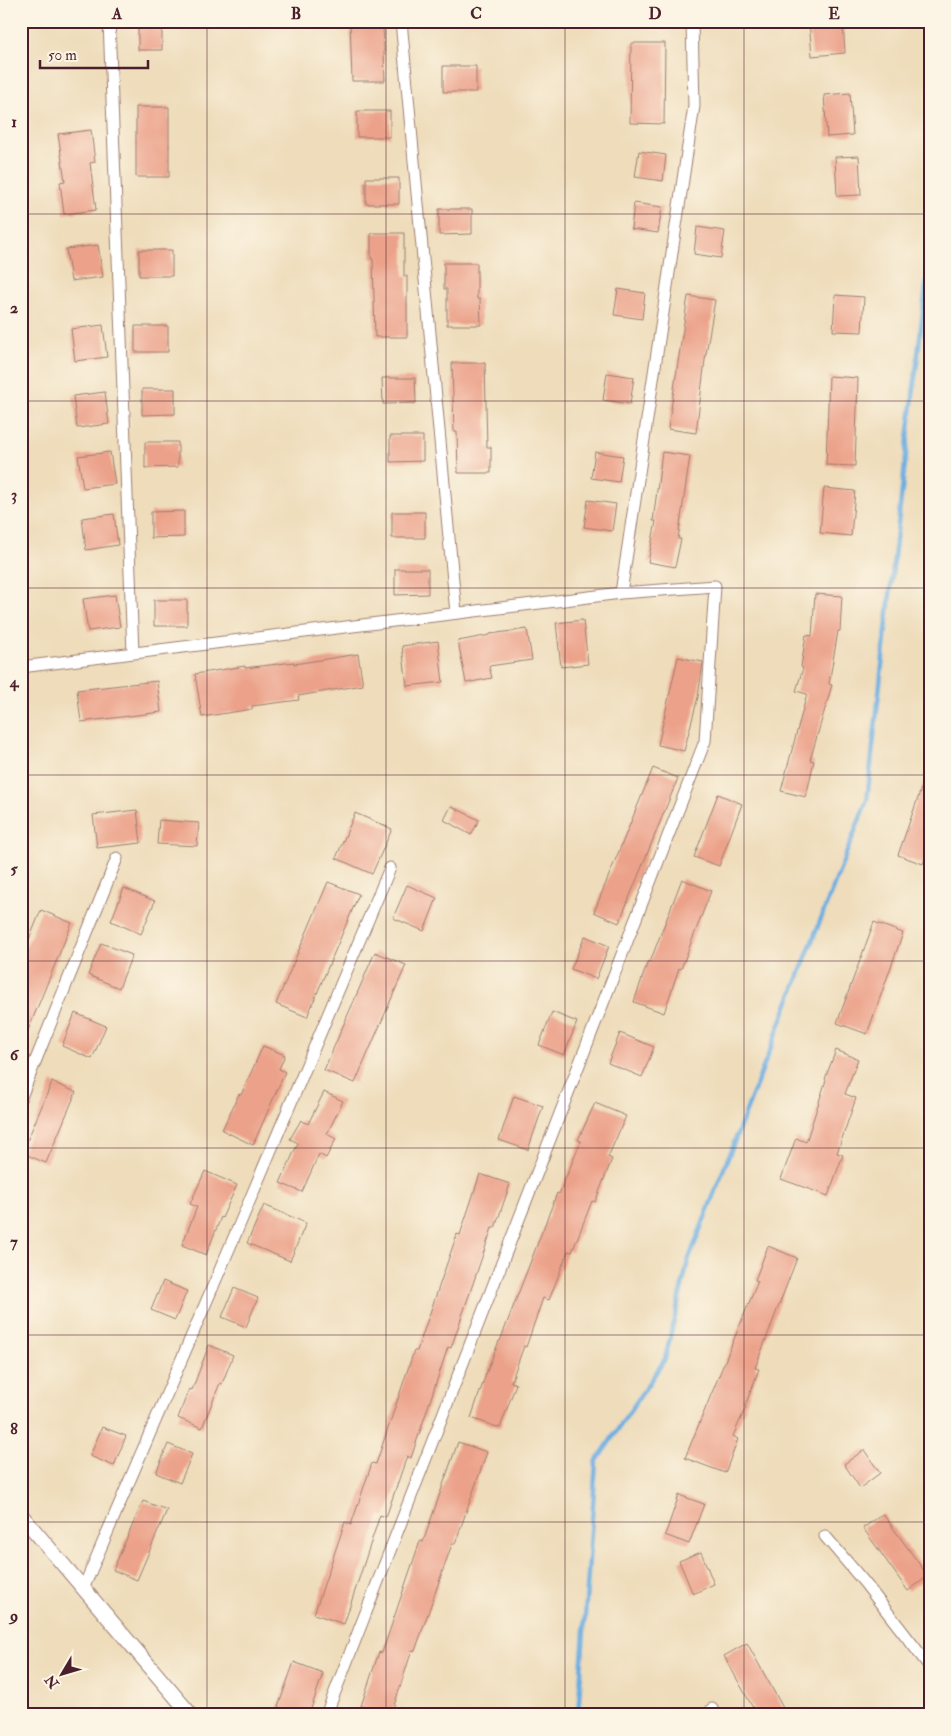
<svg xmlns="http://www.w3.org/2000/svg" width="951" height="1736" font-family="'IM FELL Double Pica',serif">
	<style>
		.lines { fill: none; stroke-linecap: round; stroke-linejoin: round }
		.stream { stroke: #6caee1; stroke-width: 4.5 }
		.building { fill: #eca28a }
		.minor-casing { stroke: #9c7e72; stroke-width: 13 }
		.tertiary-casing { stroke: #9c7e72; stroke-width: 16 }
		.minor { stroke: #fff; stroke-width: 11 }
		.tertiary { stroke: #fff; stroke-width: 14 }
		.grid { fill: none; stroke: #4a1f2b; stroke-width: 1; stroke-opacity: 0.55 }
		.neatline { fill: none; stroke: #4a1f2b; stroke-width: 2 }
		.grid-label { font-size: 16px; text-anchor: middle; font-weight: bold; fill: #4a1f2b }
	</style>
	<rect width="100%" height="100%" fill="#fcf5e5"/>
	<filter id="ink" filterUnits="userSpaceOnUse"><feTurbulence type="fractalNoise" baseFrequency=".02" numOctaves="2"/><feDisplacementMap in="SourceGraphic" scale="10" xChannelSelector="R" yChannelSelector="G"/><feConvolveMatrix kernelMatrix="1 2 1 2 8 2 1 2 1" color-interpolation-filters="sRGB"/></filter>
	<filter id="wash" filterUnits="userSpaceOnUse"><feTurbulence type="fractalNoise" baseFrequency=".0096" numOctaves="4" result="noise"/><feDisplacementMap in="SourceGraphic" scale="20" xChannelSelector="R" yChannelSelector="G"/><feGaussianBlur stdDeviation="1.12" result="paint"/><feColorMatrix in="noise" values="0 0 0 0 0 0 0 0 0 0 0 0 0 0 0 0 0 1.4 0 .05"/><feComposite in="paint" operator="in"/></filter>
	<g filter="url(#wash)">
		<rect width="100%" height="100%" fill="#eedcba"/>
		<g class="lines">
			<path class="stream" d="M578 1715 596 1462 665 1359 688 1261 867 800 895 549 930 251"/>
		</g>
		<g id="blocks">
			<path class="building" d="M350 21H383L385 81H352Z
				M809 21H843L845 53 812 56Z
				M138 23H162V50H138Z
				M631 43H665L664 124 630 123Z
				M443 66H476V92H443Z
				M850 93 853 135 827 137 824 95Z
				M136 107H169V177H136Z
				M357 111H390V137H357Z
				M91 130 95 162 90 163 96 210 64 214 60 182 65 181 58 134Z
				M639 151 666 155 663 181 635 177Z
				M859 156 861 195 837 196 835 157Z
				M366 178H399V204H366Z
				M634 203 662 207 658 233 631 229Z
				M439 209H472V234L439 235Z
				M697 227 725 231 721 258 694 254Z
				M371 233H404V276H407V337H375L373 259H371Z
				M98 245 103 277 71 281 66 249Z
				M139 250H172V276H139Z
				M444 263H477V299H480L481 325H447V289H444Z
				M618 289 645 293 642 319 614 315Z
				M835 295 864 297 862 332 833 331Z
				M688 296 715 300 705 360 696 433 668 429Z
				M103 325 107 357 75 361 71 329Z
				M135 326H168V352H135Z
				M452 363H485L487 447H491V473H458L457 432H454Z
				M607 373 634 377 630 404 603 400Z
				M829 376 858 378 855 466 826 465Z
				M382 378H415L416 403 383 404Z
				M142 389H175V414L142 415Z
				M105 392 109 424 77 428 73 396Z
				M390 436H423V461L390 462Z
				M145 442H178V467L145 468Z
				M110 452 115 484 83 488 78 456Z
				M595 452 623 456 619 482 591 478Z
				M662 452 690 456 678 539H681L675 567 648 562 656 521H653Z
				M824 488 855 491 851 536 820 533Z
				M588 500 616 504 612 531 584 527Z
				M184 511V537L151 538V512Z
				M392 512H425V538H392Z
				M114 514 118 545 86 550 82 518Z
				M395 569H428V594L395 595Z
				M815 594 842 596 840 631H838L829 684 832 685 810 760 814 761 806 797 781 791 807 694 796 691 803 668 801 667 806 635 812 636Z
				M115 595 120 627 88 631 83 599Z
				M154 600H187V626H154Z
				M583 620 588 664 561 667 556 623Z
				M527 629 532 660 489 666 492 678 466 683 458 641 490 635V634Z
				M438 641 443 682 407 686 402 646Z
				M358 654 363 685 298 696 299 700 252 706V709L202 717 195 674 245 666V668L294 662V664Z
				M678 657 703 662 698 697 684 751 658 745Z
				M157 681 161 712 81 722 77 690Z
				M653 768 678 778 619 923 594 912Z
				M928 769H930V844L923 864 898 855Z
				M718 794 742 804 719 866 694 857Z
				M451 806 479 820 471 835 444 820Z
				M137 810 141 843 97 848 93 815Z
				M355 813 392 829 372 874 336 858Z
				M159 820 199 823 197 846 157 844Z
				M682 879 711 891 681 969 679 968 664 1013 634 1002 648 961 650 962Z
				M328 882 359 894 307 1017 276 1004Z
				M407 885 437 898 424 931 393 918Z
				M124 888 155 901 141 934 111 921Z
				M41 910 72 923 22 1045 21 959Z
				M874 922 903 933 867 1034 837 1023Z
				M585 936 609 946 596 979 571 969Z
				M101 943 132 955 119 988 88 975Z
				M375 952 406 965 355 1083 324 1070Z
				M552 1012 577 1022 564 1055 539 1045Z
				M75 1013 106 1026 92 1059 62 1046Z
				M620 1033 654 1047 642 1077 608 1063Z
				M263 1046 285 1055 279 1069 285 1072 253 1145 222 1130 239 1094 241 1095Z
				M836 1050 858 1059 845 1094 856 1098 837 1153 843 1155 828 1196 781 1179 796 1138 806 1142 826 1080 825 1079Z
				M52 1082 76 1092 46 1163 22 1153Z
				M324 1092 343 1101 327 1134 336 1139 326 1158 319 1154 302 1192 280 1183 298 1143 290 1139 301 1120 308 1124Z
				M514 1096 543 1106 528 1150 499 1140Z
				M595 1103 626 1116 608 1157 612 1159 595 1202 592 1201 572 1252 568 1251 549 1300 543 1298 526 1347 524 1346 511 1382 516 1384 500 1428 471 1418 486 1374 499 1341H500L557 1193 559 1194 581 1141 578 1140Z
				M205 1171 237 1185 222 1218 221 1217 206 1255 182 1245 197 1207 190 1204Z
				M480 1174 510 1184 495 1228H492L451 1348 448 1347 411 1458 407 1456 386 1517 380 1515 344 1624 314 1614 345 1522 351 1525 372 1463 376 1464 414 1351H417L457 1234 460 1235Z
				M264 1205 306 1223 290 1261 247 1243Z
				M768 1246 797 1258 755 1368 759 1369 745 1406 746 1407 733 1436 738 1439 725 1473 685 1458 758 1281 755 1280Z
				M163 1281 187 1291 175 1320 151 1310Z
				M234 1288 258 1298 246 1327 222 1317Z
				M209 1345 233 1355 222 1384 220 1383 202 1428 178 1418 189 1389 192 1390Z
				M102 1427 126 1436 114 1466 90 1456Z
				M458 1442 487 1452 455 1544H452L415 1651 412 1650 391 1715H358L379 1652 382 1653 420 1541 423 1542Z
				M168 1444 192 1454 180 1483 156 1473Z
				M864 1450 880 1473 860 1488 844 1464Z
				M679 1495 704 1504 689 1544 665 1535Z
				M143 1501 167 1510 137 1580 113 1570Z
				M883 1514 928 1576 908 1591 863 1528Z
				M701 1552 714 1584 693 1594 679 1561Z
				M747 1643 787 1715H757L724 1656Z
				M294 1662 323 1673 309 1715H302L278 1707Z"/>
		</g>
	</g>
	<g filter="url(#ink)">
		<use href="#blocks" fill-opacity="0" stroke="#9c7e72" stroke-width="1"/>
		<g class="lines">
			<g class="minor-casing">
				<path id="minor" d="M109 21 133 653
					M401 21 456 613
					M621 593 694 106 692 21
					M21 667 621 593 715 586 705 741 326 1715
					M21 1097 117 858
					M825 1536 864 1582 930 1667
					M83 1589 238 1228 390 868
					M712 1709 715 1715"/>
			</g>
			<g class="tertiary-casing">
				<path id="tertiary" d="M21 1515 191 1715"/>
			</g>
			<use href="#minor" class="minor"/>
			<use href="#tertiary" class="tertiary"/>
		</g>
	</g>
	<path class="grid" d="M207 21V1715M386 21V1715M565 21V1715M744 21V1715M21 214H930M21 401H930M21 588H930M21 775H930M21 961H930M21 1148H930M21 1335H930M21 1522H930"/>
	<rect width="951" height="1736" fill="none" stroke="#fcf5e5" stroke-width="55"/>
	<g transform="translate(62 1674) rotate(232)" stroke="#fcf5e5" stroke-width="4" paint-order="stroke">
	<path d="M0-4L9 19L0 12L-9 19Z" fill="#4a1f2b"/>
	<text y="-8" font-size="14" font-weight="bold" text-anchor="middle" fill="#4a1f2b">N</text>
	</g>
	<path d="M40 60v8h108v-8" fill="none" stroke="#4a1f2b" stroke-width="2.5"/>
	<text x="48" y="60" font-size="15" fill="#4a1f2b" stroke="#fcf5e5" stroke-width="4" paint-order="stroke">50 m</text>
	<rect x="28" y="28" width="896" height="1680" class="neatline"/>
	<g class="grid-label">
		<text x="117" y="19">A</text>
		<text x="296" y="19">B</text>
		<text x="476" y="19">C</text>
		<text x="655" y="19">D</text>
		<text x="834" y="19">E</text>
		<text x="14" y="127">1</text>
		<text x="14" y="313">2</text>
		<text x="14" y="500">3</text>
		<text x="14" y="687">4</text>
		<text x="14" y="874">5</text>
		<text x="14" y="1060">6</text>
		<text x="14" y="1247">7</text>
		<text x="14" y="1434">8</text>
		<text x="14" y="1621">9</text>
	</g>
</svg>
